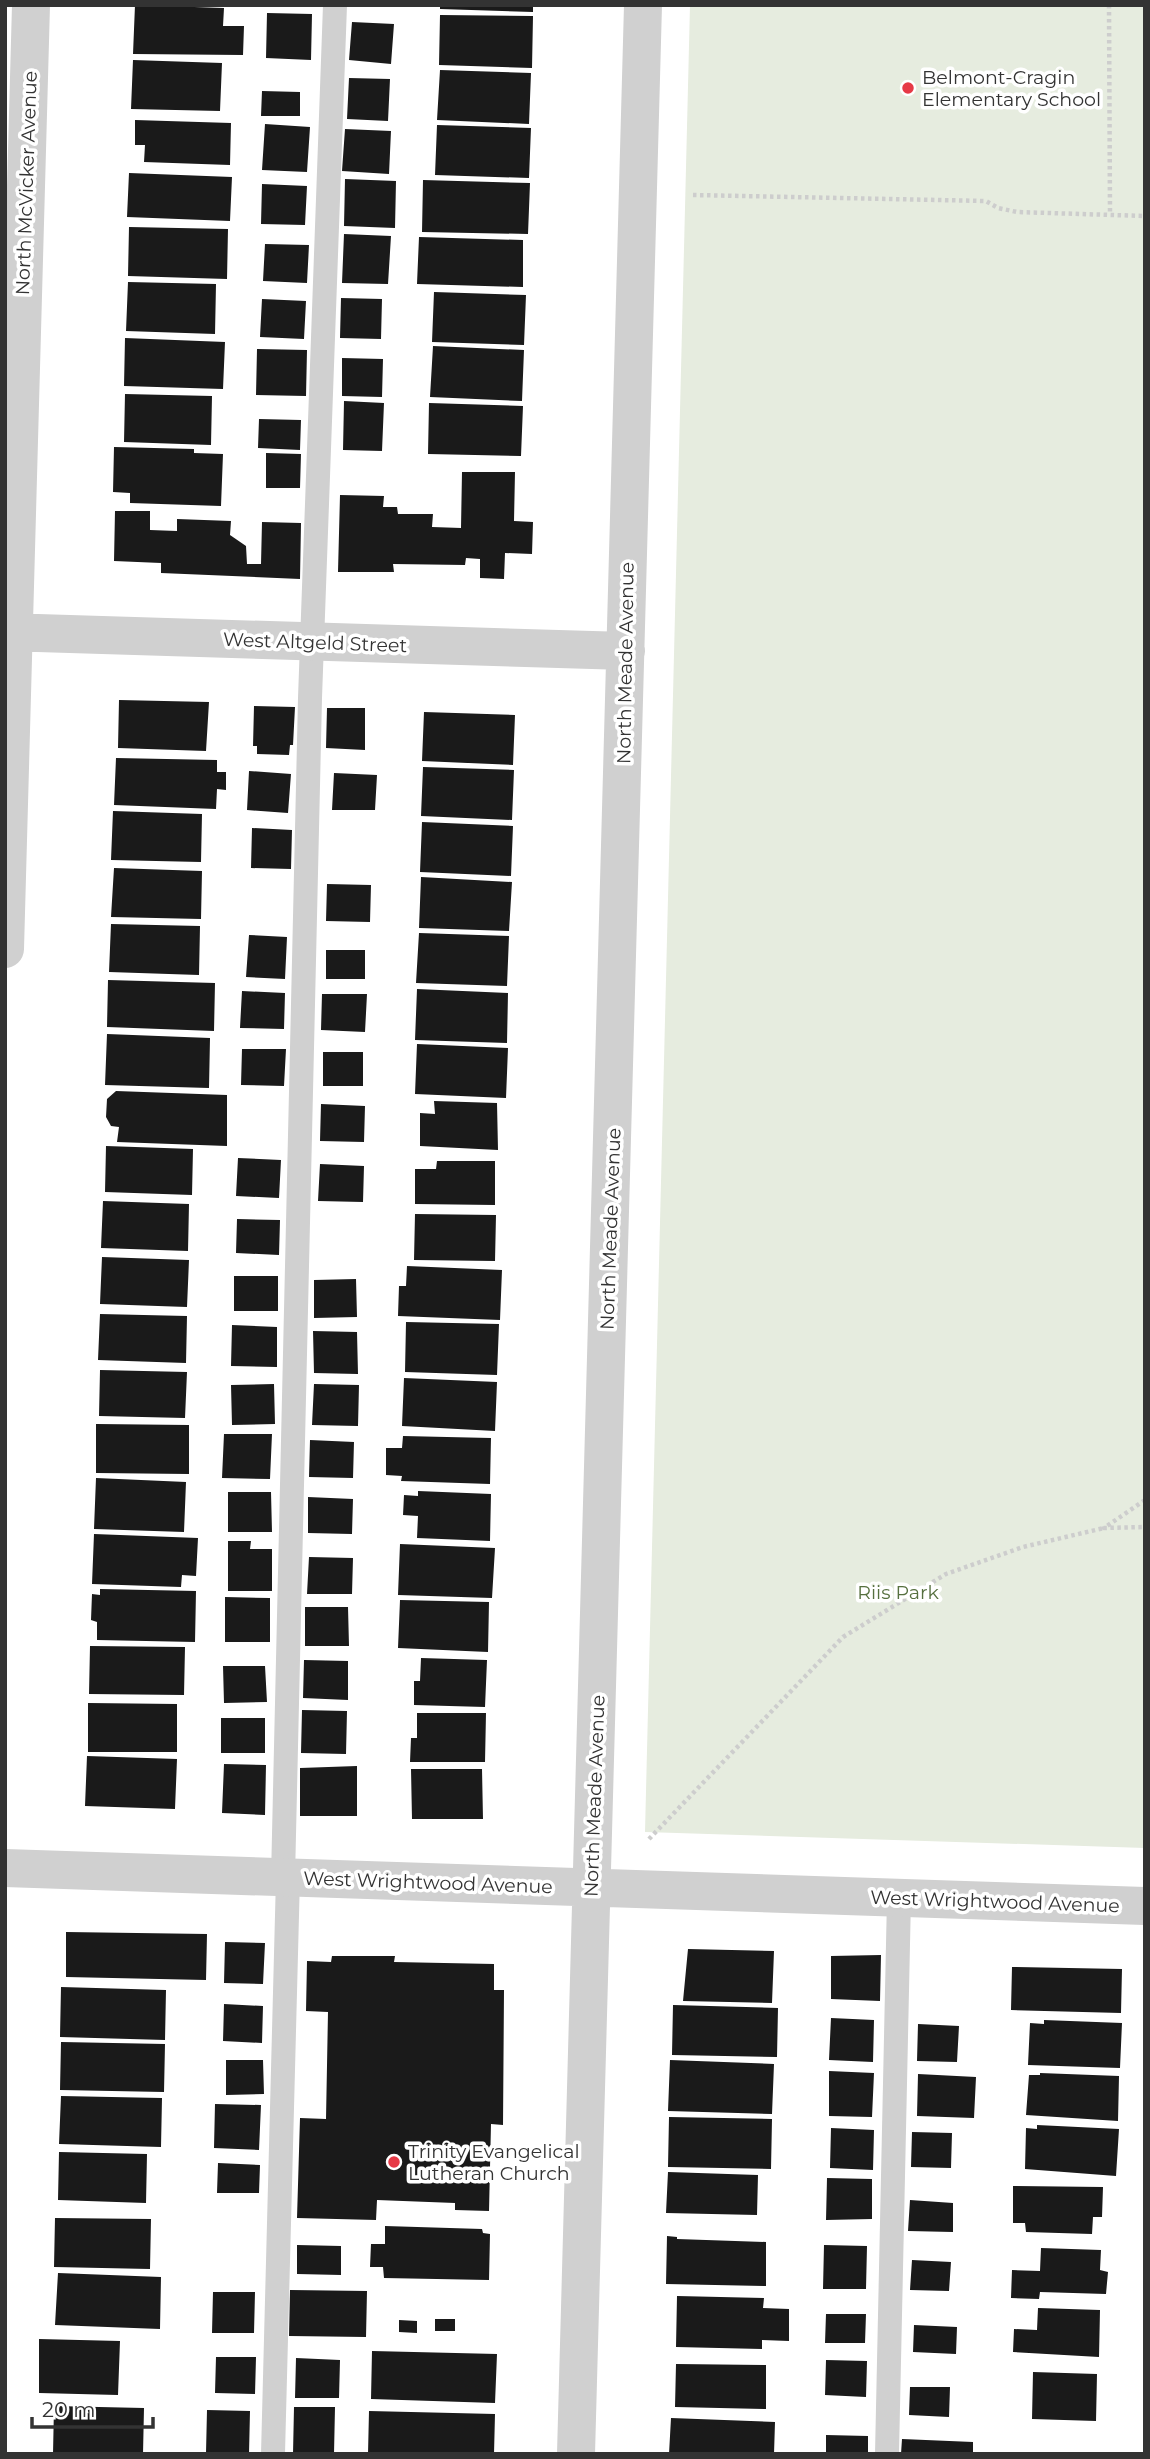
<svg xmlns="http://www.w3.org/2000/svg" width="1150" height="2459" font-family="Montserrat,sans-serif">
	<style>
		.green { fill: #e6ecdf }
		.building { fill: #1a1a1a }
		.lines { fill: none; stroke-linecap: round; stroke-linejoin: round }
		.path { stroke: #cdcdcd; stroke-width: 4.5; stroke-dasharray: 3.5 3.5; stroke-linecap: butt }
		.lane { stroke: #d0d0d0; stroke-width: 24 }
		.street { stroke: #d0d0d0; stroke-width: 38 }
		.poi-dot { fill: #e63946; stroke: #fff; stroke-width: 2.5 }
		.labels { text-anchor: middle; stroke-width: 7; stroke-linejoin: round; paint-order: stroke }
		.poi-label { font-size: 19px; fill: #333; stroke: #fff; text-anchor: start }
		.street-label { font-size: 19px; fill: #333; stroke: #fff }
		.park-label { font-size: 19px; fill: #56703f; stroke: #fff }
	</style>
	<rect width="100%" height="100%" fill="#fff"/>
	<path class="green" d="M690 5H1145V1848L645 1832Z"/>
	<path class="building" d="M135 5 224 8 223 26H244L243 55 133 54Z
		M440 5H533V12L440 9Z
		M267 13 312 14 311 60 266 58Z
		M440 15 533 16 532 68 439 65Z
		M352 22 394 24 391 64 349 60Z
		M133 60 222 63 220 111 131 109Z
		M440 70 531 73 529 124 437 120Z
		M349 78 390 79 388 121 347 119Z
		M262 91 300 92V116H261Z
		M135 120 231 123 230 165 144 162 145 145H135Z
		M265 124 310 127 307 172 262 170Z
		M437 125 531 128 529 178 435 175Z
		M345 129 391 131 389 174 342 171Z
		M129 173 232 177 230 221 127 217Z
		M345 179 396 181 395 228 344 226Z
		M423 180 530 183 528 234 422 232Z
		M262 184 307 186 305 225 261 224Z
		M129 227 228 229 227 279 128 276Z
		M344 234 391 236 388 284 342 283Z
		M419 237 523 240V287L417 284Z
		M265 244 309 245 307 283 263 281Z
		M128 282 216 284 215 334 126 331Z
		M434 292 526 295 524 345 432 342Z
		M341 298 382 299 381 339 340 338Z
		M262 299 306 301 304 339 260 337Z
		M125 338 225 342 223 389 124 386Z
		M433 346 524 350 522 401 430 397Z
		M257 349 307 350 306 396 256 395Z
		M342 358 383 359 382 397 342 396Z
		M125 394 212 396 211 445 124 442Z
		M344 401 384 403 382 451 343 450Z
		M429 403 523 406 521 456 428 454Z
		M259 419 301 420 300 450 258 448Z
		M114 447 194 449V453L223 454 221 506 130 503V493L113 492Z
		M266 453 301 454 300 488H266Z
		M462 472H515L514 521 533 522 532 554 505 553 504 579 480 578V559L466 558 465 565 393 564 394 572H338L340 495 384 496 383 507H397L398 514H433L432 527 461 528Z
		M115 511H150V530L177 531V519L231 521 230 535 246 546 247 564H261L262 522 301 523 300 579 161 573V563L114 561Z
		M119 700 209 702 206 751 118 748Z
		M254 706 295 707 293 745H290L289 755 257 754V746H253Z
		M327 708H365V750L326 748Z
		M424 712 515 715 513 765 422 761Z
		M116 758 217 760V772H226V790L217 789 216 809 114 805Z
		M423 767 514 770 512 820 421 816Z
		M249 771 291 774 288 813 247 810Z
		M334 773 377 775 375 810H332Z
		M113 811 202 814 201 862 111 860Z
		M422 822 513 826 511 876 420 872Z
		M252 828 292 830 291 869 251 868Z
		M114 868 202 871 201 919 111 917Z
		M421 877 512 882 509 931 419 928Z
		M327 884 371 885 370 922 326 921Z
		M111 924 200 926 199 975 109 972Z
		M419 933 509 936 507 986 416 983Z
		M249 935 287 937 285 979 246 977Z
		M326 950H365V979H326Z
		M108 980 215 983 214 1031 107 1027Z
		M417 989 508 993 507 1043 415 1040Z
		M242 991 285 993 284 1029 240 1028Z
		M322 994H367L365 1032 321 1030Z
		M107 1034 210 1038 209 1088 105 1085Z
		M417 1044 508 1048 506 1098 415 1094Z
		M242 1049H286L284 1086 241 1085Z
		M323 1052H363V1086H323Z
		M116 1091 227 1095V1146L117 1142 119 1127 111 1126 106 1117 107 1099Z
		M434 1101 497 1103 498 1150 420 1146V1113L435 1114Z
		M321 1104 365 1106 364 1142 320 1141Z
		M106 1146 193 1149 192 1195 105 1192Z
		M238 1158 281 1160 279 1198 236 1196Z
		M437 1161H495V1205L415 1204V1169H436Z
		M320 1164 364 1166 363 1202 318 1201Z
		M103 1201 189 1204 188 1251 101 1248Z
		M415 1214 496 1215 495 1261 414 1260Z
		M237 1219 280 1220 279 1255 236 1253Z
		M102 1257 189 1260 187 1307 100 1304Z
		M407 1266 502 1270 500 1320 398 1316 399 1286H406Z
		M234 1276H278V1311H234Z
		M356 1279 357 1317 314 1318V1280Z
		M100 1314 187 1316 186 1363 98 1360Z
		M406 1322 499 1324 497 1375 405 1372Z
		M232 1325 277 1327V1367L231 1366Z
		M313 1331 357 1332 358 1374 314 1373Z
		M100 1370 187 1372 185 1418 99 1416Z
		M404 1378 497 1382 495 1431 402 1426Z
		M274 1384 275 1424 232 1425 231 1385Z
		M314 1384 359 1385 358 1426 312 1425Z
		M96 1424 189 1425V1474L96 1473Z
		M224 1434H272L270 1479 222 1478Z
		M403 1436 491 1438 490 1484 401 1481 402 1476 386 1475V1448H402Z
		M310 1440 354 1442 353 1478 309 1477Z
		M96 1478 186 1482 184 1532 94 1529Z
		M418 1491 491 1494 490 1541 417 1538 418 1516 403 1515 404 1495 418 1496Z
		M228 1492H271L272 1532H228Z
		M308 1497 353 1499 352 1534 308 1533Z
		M94 1534 198 1538 196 1576 182 1575 181 1587 92 1584Z
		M228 1541H251L250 1549H272V1591H228Z
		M400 1544 495 1548 492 1598 398 1595Z
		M309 1557 353 1558 352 1594H307Z
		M100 1589 196 1591 195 1642 97 1640V1622L91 1620 92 1594 100 1595Z
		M225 1597 270 1598V1642H225Z
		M400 1600 489 1602 488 1652 398 1648Z
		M305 1607H348L349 1646H305Z
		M90 1646 185 1647 184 1695 89 1694Z
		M421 1658 487 1660 485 1707 414 1705V1681H420Z
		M304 1660 348 1661V1700L303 1698Z
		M223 1666H265L267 1702 224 1703Z
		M88 1703 177 1704V1752H88Z
		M302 1710 347 1711 346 1754 301 1753Z
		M417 1713H486L485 1762H410L411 1738H417Z
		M221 1718H265V1753H221Z
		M87 1756 177 1759 175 1809 85 1806Z
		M224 1764 266 1765 265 1815 222 1813Z
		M357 1766V1816H300V1768Z
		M411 1769H482L483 1819H412Z
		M66 1932 207 1934 206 1980 66 1977Z
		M225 1942 265 1943 263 1984 224 1983Z
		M688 1949 774 1951 772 2003 683 2001Z
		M881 1955 880 2001 831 1999V1956Z
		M332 1956H395L394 1962 494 1964V1990H504L503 2125 491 2124 489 2211 455 2210V2203L377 2200 376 2220 297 2218 300 2118 326 2119 328 2012 306 2011 307 1961 331 1962Z
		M1012 1967 1122 1969 1121 2013 1011 2010Z
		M61 1987 166 1990 165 2040 60 2037Z
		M224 2004 263 2006 262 2043 223 2041Z
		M673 2005 778 2008 777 2057 672 2055Z
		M831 2018 874 2020 873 2062 829 2060Z
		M1044 2020 1122 2023 1120 2068 1028 2065 1030 2023 1044 2024Z
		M918 2024 959 2026 957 2062 917 2061Z
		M61 2042 165 2044 164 2092 60 2090Z
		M226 2060H263L264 2094 226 2095Z
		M670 2060 774 2064 772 2114 668 2111Z
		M829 2071 874 2073 872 2117 829 2116Z
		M1040 2073 1119 2076 1118 2121 1026 2115 1029 2075H1040Z
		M918 2074 976 2077 974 2118 917 2116Z
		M61 2096 162 2098 161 2147 59 2144Z
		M215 2104 261 2105 259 2150 214 2148Z
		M669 2117 772 2119 771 2169 668 2167Z
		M1037 2125 1119 2129 1116 2176 1025 2169 1026 2128 1037 2129Z
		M831 2128 874 2130 873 2170 830 2168Z
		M912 2132 952 2133 951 2168 911 2167Z
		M59 2152 147 2154 146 2203 58 2200Z
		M218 2163 260 2165 259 2193H217Z
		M668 2172 758 2175 757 2215 666 2213Z
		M827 2178 872 2179V2219L826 2220Z
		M1013 2186 1103 2187 1102 2217H1093L1092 2234 1026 2232 1025 2223H1013Z
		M910 2200 953 2203V2232L908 2231Z
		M55 2218 151 2219 150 2269 54 2267Z
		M385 2226 482 2229 483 2233 490 2234 489 2280 384 2278 383 2267H370L371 2244H385Z
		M667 2236 677 2237V2239L766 2242V2286L666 2284Z
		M297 2245 341 2246V2275L297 2274Z
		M824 2245 867 2246 866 2289H823Z
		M1041 2248 1101 2250 1100 2270 1108 2272 1106 2294 1040 2292 1039 2299 1011 2298 1012 2270 1040 2271Z
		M912 2260 951 2262 949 2291 910 2290Z
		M58 2273 161 2277 160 2329 55 2325Z
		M290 2290 367 2291 366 2337 289 2336Z
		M213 2292H255L254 2333H212Z
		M677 2296 764 2298 763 2308 789 2309V2341L762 2340V2349L676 2347Z
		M1038 2308 1100 2310 1099 2357 1013 2352 1014 2329 1037 2330Z
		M826 2314H866L865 2343H825Z
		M435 2319H455V2331H435Z
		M399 2320 417 2321V2333L399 2332Z
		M914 2325 957 2327 956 2354 913 2352Z
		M39 2339 120 2341 118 2395 39 2393Z
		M372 2351 497 2354 495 2403 371 2399Z
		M216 2357H256L255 2394 215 2393Z
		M296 2358 340 2360 339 2398H295Z
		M826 2360 867 2361 866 2397 825 2395Z
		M676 2364 766 2365V2409L675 2407Z
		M1033 2372 1097 2374 1096 2421 1032 2419Z
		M910 2387H950L949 2417 909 2415Z
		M54 2406 144 2408 143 2454H53Z
		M294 2407H335L334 2454H293Z
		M207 2410 250 2411 249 2454 206 2453Z
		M369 2411 495 2414 494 2454H368Z
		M671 2418 775 2422 774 2454H669Z
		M826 2435 868 2436V2454H826Z
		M902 2439 973 2442V2454H901Z"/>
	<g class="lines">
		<path class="path" d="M1109 5 1110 215
			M693 195 986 201 998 208 1017 212 1145 216
			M1145 1500 1104 1528 1145 1527
			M649 1839 843 1637 946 1574 1023 1547 1104 1528"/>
		<path class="lane" d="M283 1878 310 698 335 5
			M273 2454 288 1877
			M887 2454 899 1898"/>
		<path class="street" d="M5 632 626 651
			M5 949 31 5
			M5 1868 1145 1906
			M576 2454 643 5"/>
	</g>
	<g class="poi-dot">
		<circle cx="908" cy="88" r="7"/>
		<circle cx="394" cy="2162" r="7"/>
	</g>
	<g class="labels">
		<g class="poi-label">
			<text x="922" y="84">Belmont-Cragin<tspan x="922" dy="22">Elementary School</tspan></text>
			<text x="408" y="2158">Trinity Evangelical<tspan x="408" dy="22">Lutheran Church</tspan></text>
		</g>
		<g class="street-label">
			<text transform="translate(26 183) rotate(-88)" y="7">North McVicker Avenue</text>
			<text transform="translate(315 642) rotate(2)" y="7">West Altgeld Street</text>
			<text transform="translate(625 663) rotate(-89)" y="7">North Meade Avenue</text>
			<text transform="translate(610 1229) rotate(-88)" y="7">North Meade Avenue</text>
			<text transform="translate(594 1796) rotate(-88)" y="7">North Meade Avenue</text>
			<text transform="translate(428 1882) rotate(2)" y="7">West Wrightwood Avenue</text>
			<text transform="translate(995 1901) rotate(2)" y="7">West Wrightwood Avenue</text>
		</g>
		<g class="park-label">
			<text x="898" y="1599">Riis Park</text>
		</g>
	</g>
	<rect width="1150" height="2459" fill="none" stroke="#333333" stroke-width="14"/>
	<path d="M32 2417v10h121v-10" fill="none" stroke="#333333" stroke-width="3.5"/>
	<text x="42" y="2417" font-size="21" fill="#333333" stroke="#ffffff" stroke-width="5" paint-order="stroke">20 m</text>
</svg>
